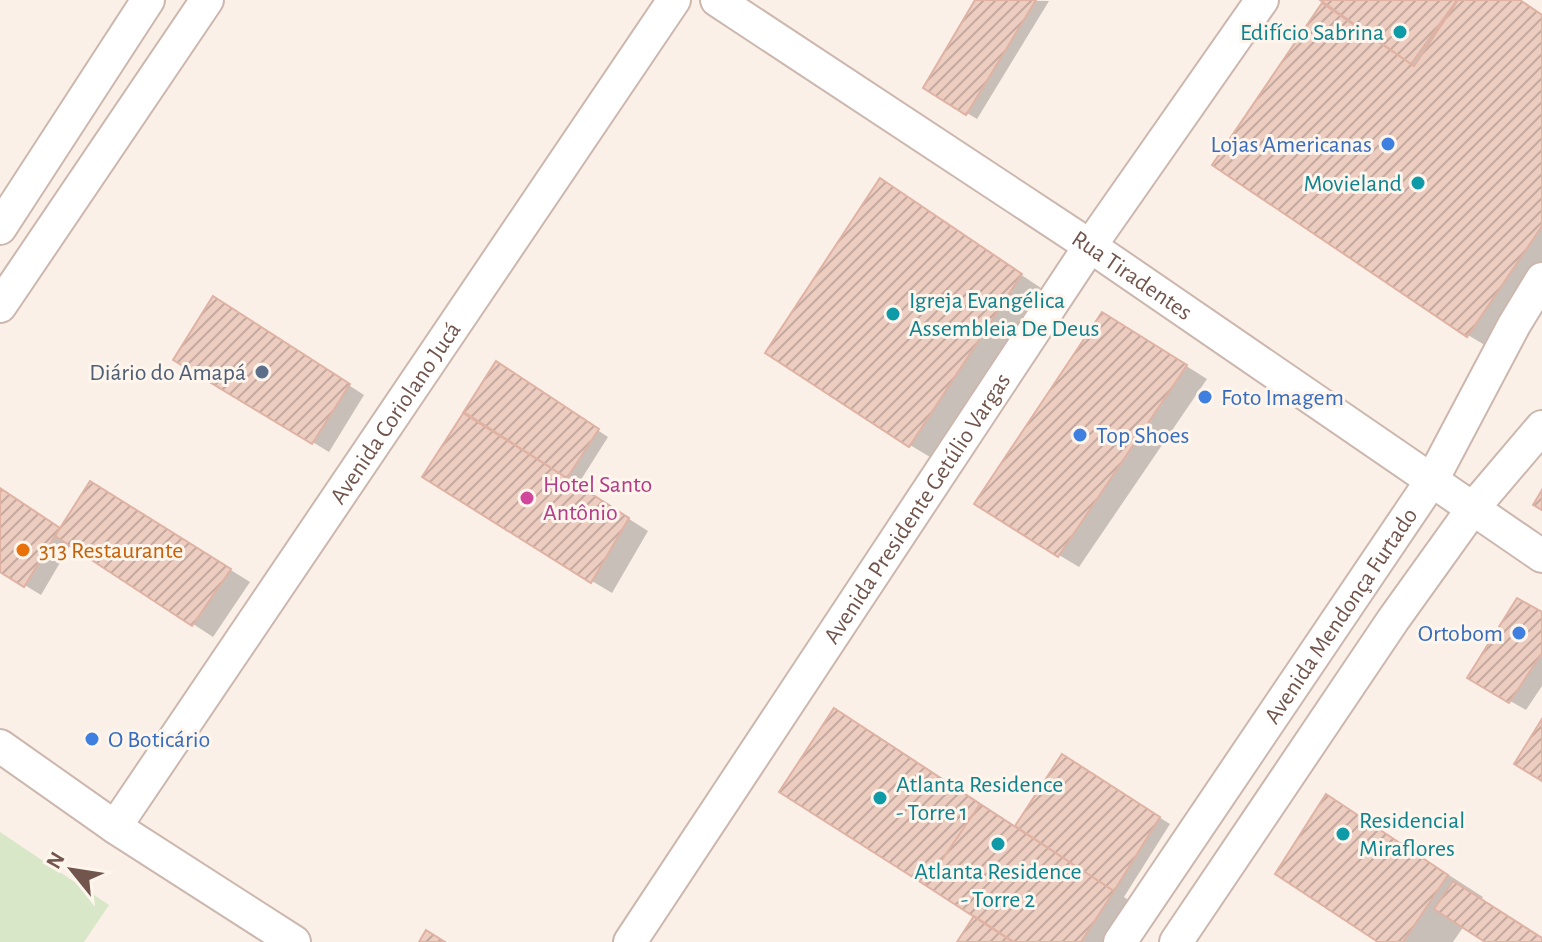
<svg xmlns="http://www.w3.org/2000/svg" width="1542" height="942" font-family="'Alegreya Sans',sans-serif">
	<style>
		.garden { fill: #d8e7c7 }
		.shadow { fill: #0003 }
		.building { fill: url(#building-hatch); stroke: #dfb2a3; stroke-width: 2 }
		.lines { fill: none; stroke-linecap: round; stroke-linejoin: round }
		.minor-casing { stroke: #ccb7ae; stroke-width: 36 }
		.minor { stroke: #fff; stroke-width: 32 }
		.culture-dot { fill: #0f9aa8; stroke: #fef5ed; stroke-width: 3 }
		.shop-dot { fill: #3f7fe0; stroke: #fef5ed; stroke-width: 3 }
		.service-dot { fill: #5c6f8a; stroke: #fef5ed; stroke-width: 3 }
		.hotel-dot { fill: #d1479c; stroke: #fef5ed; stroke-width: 3 }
		.food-dot { fill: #e8710a; stroke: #fef5ed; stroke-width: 3 }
		.labels { text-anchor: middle; stroke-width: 6; stroke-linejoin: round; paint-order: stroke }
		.culture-label { font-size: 24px; fill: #0d838f; stroke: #fef5ed; text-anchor: start }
		.shop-label { font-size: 24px; fill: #366cbe; stroke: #fef5ed; text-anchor: start }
		.street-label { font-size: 24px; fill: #72564d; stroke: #fef5ed }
		.service-label { font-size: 24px; fill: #4e5e75; stroke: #fef5ed; text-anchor: end }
		.hotel-label { font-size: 24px; fill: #b23c85; stroke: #fef5ed; text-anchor: start }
		.food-label { font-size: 24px; fill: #c56008; stroke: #fef5ed; text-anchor: start }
	</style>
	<defs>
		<pattern id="building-hatch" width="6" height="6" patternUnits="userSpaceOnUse" patternTransform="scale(2)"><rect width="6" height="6" fill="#eecdc1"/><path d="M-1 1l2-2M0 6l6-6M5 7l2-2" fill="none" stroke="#c5a99f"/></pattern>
	</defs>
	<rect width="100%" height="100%" fill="#fbf0e7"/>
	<path class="garden" d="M0 832 109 905 84 942H0Z"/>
	<path class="shadow" d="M978 0 1049 1 977 119 925 88Z
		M1323 0H1519L1542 15V267L1488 347 1468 335 1344 18 1345 15Z
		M881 180 1041 288 930 457 910 445Z
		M229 308 364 395 329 452 176 359Z
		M1123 326 1207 379 1079 567 1059 555Z
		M507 370 608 437 577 486 648 531 612 593 592 581Z
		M0 489 61 530 111 495 250 582 213 637 71 544 41 595 0 570Z
		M1542 614V686L1526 710 1470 678Z
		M835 710 872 732 1017 827 1073 763 1170 824 1124 897 1150 915 1132 942H959L977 916Z
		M1326 796 1483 897 1481 900 1542 942H1489L1464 926 1453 942H1382Z"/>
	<path class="building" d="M975 0H1036L966 115 923 88Z
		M1320 0H1457L1411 64Z
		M1458 0H1520L1542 15V226L1467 337 1212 165 1322 3 1414 66Z
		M880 178 1022 274 909 447 765 353Z
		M213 296 350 384 312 444 173 360Z
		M1102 312 1187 365 1058 557 974 504Z
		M496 361 599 429 567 478 463 413Z
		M464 412 629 518 591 583 422 477Z
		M90 481 231 569 192 626 55 536Z
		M0 488 60 528 24 587 0 572Z
		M1542 490V510L1533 505Z
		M1517 598 1542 612V653L1509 703 1467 678Z
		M834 708 980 804 925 885 779 792Z
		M1542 719V781L1514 764Z
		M1062 754 1160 817 1114 891 1015 826Z
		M1326 794 1448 875 1403 942H1378L1275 874Z
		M980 804 1114 891 1081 942H1013L925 885Z
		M1453 881 1542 938V942H1485L1434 909Z
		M974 916 1014 942H957Z
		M426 930 445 942H419Z"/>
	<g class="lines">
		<g class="minor-casing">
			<g id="minor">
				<path id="s1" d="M717 0 1090 246 1542 556"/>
				<path d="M0 228 148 0"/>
				<path d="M0 306 207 0"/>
				<path d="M0 746 115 827 294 942"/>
				<path id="s2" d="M115 827 674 0"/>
				<path id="s3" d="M630 942 1090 246 1262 0"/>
				<path id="s4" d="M1120 942 1432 480 1514 325 1542 279"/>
				<path d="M1176 942 1393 620 1474 507 1542 427"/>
			</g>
		</g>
		<use href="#minor" class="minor"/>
	</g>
	<g class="culture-dot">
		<circle cx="1400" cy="32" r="8"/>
		<circle cx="1418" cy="183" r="8"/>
		<circle cx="893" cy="314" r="8"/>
		<circle cx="880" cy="798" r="8"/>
		<circle cx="1343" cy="834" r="8"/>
		<circle cx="998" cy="844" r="8"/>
	</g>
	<g class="shop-dot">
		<circle cx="1388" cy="144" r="8"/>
		<circle cx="1205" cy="397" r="8"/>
		<circle cx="1080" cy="435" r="8"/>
		<circle cx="1519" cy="633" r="8"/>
		<circle cx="92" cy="739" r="8"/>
	</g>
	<circle class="service-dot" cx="262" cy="372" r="8"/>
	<circle class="hotel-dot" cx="527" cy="498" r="8"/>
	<circle class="food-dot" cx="23" cy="550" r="8"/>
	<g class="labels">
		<g class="culture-label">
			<text x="1384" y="40" text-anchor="end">Edifício Sabrina</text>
			<text x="1402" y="191" text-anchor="end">Movieland</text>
			<text x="909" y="308">Igreja Evangélica<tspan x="909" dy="28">Assembleia De Deus</tspan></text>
			<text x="896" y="792">Atlanta Residence<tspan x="896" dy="28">- Torre 1</tspan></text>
			<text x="1359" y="828">Residencial<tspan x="1359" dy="28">Miraflores</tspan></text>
			<text x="998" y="879" text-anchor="middle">Atlanta Residence<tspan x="998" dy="28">- Torre 2</tspan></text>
		</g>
		<g class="shop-label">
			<text x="1372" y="152" text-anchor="end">Lojas Americanas</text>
			<text x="1221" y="405">Foto Imagem</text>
			<text x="1096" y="443">Top Shoes</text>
			<text x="1503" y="641" text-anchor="end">Ortobom</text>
			<text x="108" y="747">O Boticário</text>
		</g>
		<g class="street-label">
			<text dy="8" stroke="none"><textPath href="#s1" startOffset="498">Rua Tiradentes</textPath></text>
			<text dy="8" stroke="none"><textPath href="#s2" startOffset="500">Avenida Coriolano Jucá</textPath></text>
			<text dy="8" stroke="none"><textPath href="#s3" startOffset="520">Avenida Presidente Getúlio Vargas</textPath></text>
			<text dy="8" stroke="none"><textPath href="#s4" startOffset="394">Avenida Mendonça Furtado</textPath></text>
		</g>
		<g class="service-label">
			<text x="246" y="380">Diário do Amapá</text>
		</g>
		<g class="hotel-label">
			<text x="543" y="492">Hotel Santo<tspan x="543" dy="28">Antônio</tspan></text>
		</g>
		<g class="food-label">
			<text x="39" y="558">313 Restaurante</text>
		</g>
	</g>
	<g transform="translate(72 870) rotate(300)" stroke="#fef5ed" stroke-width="6" paint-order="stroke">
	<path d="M0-6L14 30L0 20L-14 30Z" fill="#72564d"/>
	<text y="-12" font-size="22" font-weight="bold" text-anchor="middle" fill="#72564d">N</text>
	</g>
</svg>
